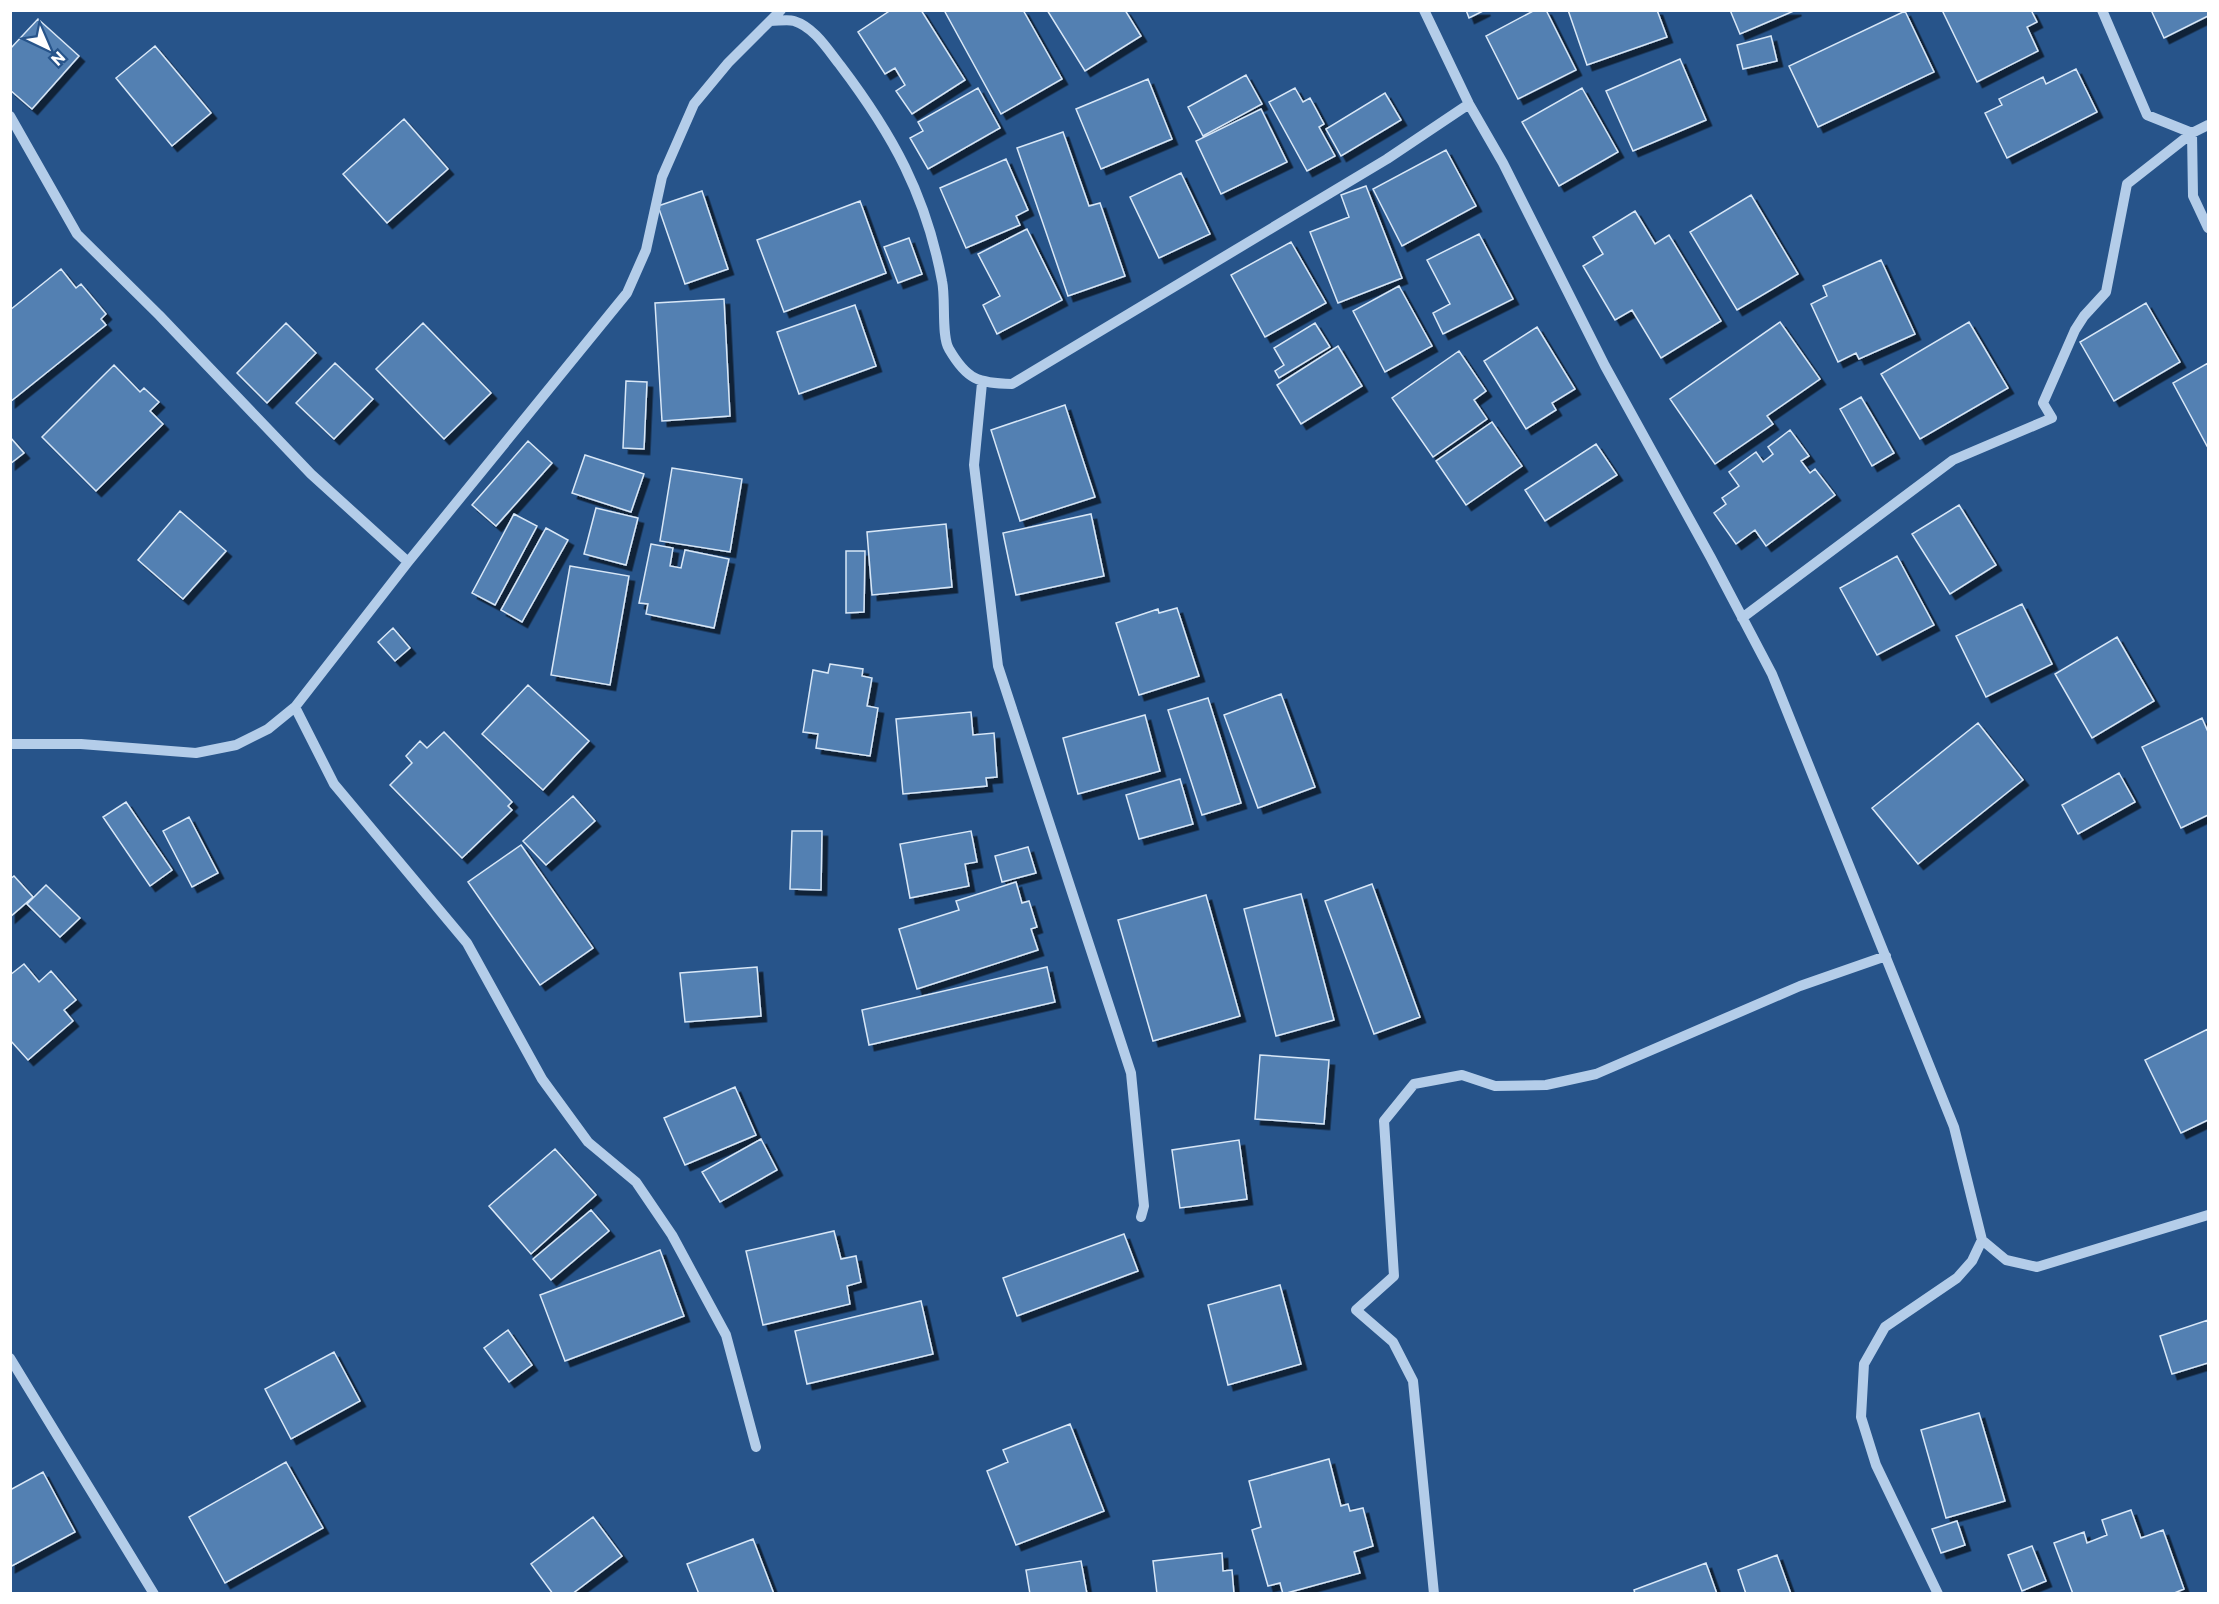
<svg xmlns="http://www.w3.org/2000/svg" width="2219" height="1604" font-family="Commissioner,sans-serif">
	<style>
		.building { fill: #5380b2; stroke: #d8e7f7; stroke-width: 1.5; filter: url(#shadow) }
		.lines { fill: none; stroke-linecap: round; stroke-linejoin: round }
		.minor { stroke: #b4cde9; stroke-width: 10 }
	</style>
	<defs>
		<filter id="shadow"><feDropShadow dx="5.5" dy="5.5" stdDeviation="0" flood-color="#0009"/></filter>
	</defs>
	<rect width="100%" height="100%" fill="#27548a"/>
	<path class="building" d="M891 10H921L965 80 912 114 896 91 905 85 895 68 885 74 858 32Z
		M944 10H1023L1062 79 1001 114Z
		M1047 10H1125L1141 36 1085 71Z
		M1466 10H1485L1469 18Z
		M1535 10H1546L1576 70 1518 99 1486 36Z
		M1568 10H1657L1667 37 1587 65Z
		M1730 10H1796L1740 34Z
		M1942 10H2031L2037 22 2027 27 2038 51 1977 82Z
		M2151 10H2208V16L2164 38Z
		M1905 11 1934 72 1818 127 1789 66Z
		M38 19 79 56 32 109 10 90V49Z
		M1771 36 1777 61 1743 69 1737 45Z
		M155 46 211 113 172 146 116 78Z
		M1680 59 1706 120 1633 151 1606 91Z
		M2076 69 2097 112 2007 158 1985 113 2002 105 1999 99 2043 77 2046 84Z
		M1246 75 1262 104 1203 136 1188 107Z
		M1148 79 1172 139 1101 169 1076 109Z
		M978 88 1000 128 928 169 910 138 923 131 918 122Z
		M1295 88 1303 102 1310 98 1324 124 1319 127 1335 156 1307 171 1269 102Z
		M1582 88 1618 152 1559 186 1522 122Z
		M1385 93 1401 120 1341 156 1326 129Z
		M1261 109 1287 162 1221 194 1196 141Z
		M404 119 448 169 387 223 343 174Z
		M1063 132 1089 206 1100 203 1125 276 1068 296 1017 148Z
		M1446 150 1476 206 1402 246 1373 189Z
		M1006 159 1028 210 1016 216 1020 225 966 248 940 188Z
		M1181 173 1210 234 1159 258 1130 197Z
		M1366 186 1402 278 1338 303 1310 232 1349 217 1341 195Z
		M702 191 728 269 685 284 658 206Z
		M1751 195 1798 274 1737 310 1690 232Z
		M860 201 886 273 784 312 757 240Z
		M1635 211 1655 244 1669 235 1721 321 1661 358 1632 310 1615 320 1583 266 1603 254 1593 237Z
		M1027 229 1062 300 997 334 983 305 1000 296 978 254Z
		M1479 234 1513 299 1443 334 1433 313 1450 304 1427 260Z
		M909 238 922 274 898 283 884 247Z
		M1291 242 1326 303 1265 337 1231 275Z
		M1881 260 1915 334 1859 359 1856 353 1838 362 1811 304 1827 296 1823 286Z
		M61 269 76 288 81 284 106 314 101 319 106 325 10 402V310Z
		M1399 286 1432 346 1385 372 1353 311Z
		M724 299 730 416 662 421 655 303Z
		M2146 303 2180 362 2114 401 2080 342Z
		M855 305 876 366 799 394 777 332Z
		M1780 322 1820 379 1767 416 1773 424 1715 464 1670 399Z
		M1969 322 2008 388 1920 439 1881 374Z
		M286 323 316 353 267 403 237 373Z
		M423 323 491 393 444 439 376 369Z
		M1315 323 1330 347 1279 378 1275 371 1284 365 1274 348Z
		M1537 327 1575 389 1552 403 1556 410 1526 429 1484 361Z
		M1338 346 1362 386 1301 424 1277 385Z
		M1459 351 1486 391 1474 400 1487 419 1433 457 1392 398Z
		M335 363 373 399 334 439 296 403Z
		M2208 363V445L2207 446 2173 383Z
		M114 365 140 392 144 388 159 402 150 411 163 424 96 491 42 437Z
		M626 381 647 382 644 449 623 448Z
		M1861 397 1894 453 1872 466 1840 409Z
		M1065 405 1095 497 1020 521 991 430Z
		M1492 422 1522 466 1466 505 1436 461Z
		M1790 430 1809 456 1801 461 1810 473 1815 469 1835 495 1766 546 1755 530 1736 544 1714 513 1726 504 1722 498 1739 486 1729 472 1756 452 1763 462 1773 454 1768 447Z
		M10 437 24 453 10 464Z
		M528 441 552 463 496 526 472 505Z
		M1596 444 1617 475 1545 521 1525 490Z
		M585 455 644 474 631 512 572 493Z
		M672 468 742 479 730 552 660 541Z
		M1959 505 1996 565 1950 594 1912 534Z
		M596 508 638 518 626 565 584 554Z
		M180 511 226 551 183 599 138 560Z
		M514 514 537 526 495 605 472 593Z
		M1091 514 1104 576 1016 595 1003 533Z
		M946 524 952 587 872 595 867 532Z
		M546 528 568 540 522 622 501 610Z
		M651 544 673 548 670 566 681 568 685 550 729 559 714 628 646 614 648 604 639 603Z
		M846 551H865L864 612 846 613Z
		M1897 556 1934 625 1877 655 1840 588Z
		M570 566 629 576 610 685 551 675Z
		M2022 604 2052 664 1986 697 1956 636Z
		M1177 608 1199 676 1139 695 1116 623 1158 609 1159 613Z
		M393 628 410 648 395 661 378 642Z
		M2117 637 2154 701 2092 738 2055 674Z
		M830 664 863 669 862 676 872 678 867 706 878 708 870 756 816 748 818 734 803 732 813 670 828 673Z
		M528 685 589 741 543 790 482 734Z
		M1281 694 1315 787 1258 808 1224 715Z
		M1208 698 1241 803 1202 815 1168 710Z
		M971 712 973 735 994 733 997 777 986 778 987 786 903 794 896 719Z
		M1145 715 1160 771 1078 794 1063 738Z
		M2202 718 2208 732V815L2181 828 2142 747Z
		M1978 723 2023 780 1918 864 1872 808Z
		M444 732 512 802 508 806 512 810 462 858 390 785 412 763 406 756 420 741 427 748Z
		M2119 773 2135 802 2078 834 2062 805Z
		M1180 779 1193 824 1139 839 1126 795Z
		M573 796 595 821 546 865 523 841Z
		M126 802 172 870 150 886 103 817Z
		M189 817 218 873 192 887 163 831Z
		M792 831H822L821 890 790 889Z
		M971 831 977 862 965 864 969 886 910 898 900 844Z
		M521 845 593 948 540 985 468 882Z
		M1028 847 1036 873 1002 882 995 856Z
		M14 876 33 897 10 917V879Z
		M1016 882 1022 903 1029 901 1037 927 1031 929 1038 950 917 989 899 929 959 910 956 901Z
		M1372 884 1420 1017 1374 1034 1325 901Z
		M46 885 80 918 60 937 27 904Z
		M1301 894 1334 1020 1276 1036 1244 909Z
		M1206 895 1240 1016 1153 1041 1118 920Z
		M24 964 39 982 51 971 76 1000 64 1010 73 1021 28 1060 10 1040V975Z
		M757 967 761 1016 685 1022 680 973Z
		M1047 967 1055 1002 869 1045 862 1010Z
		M2208 1029V1120L2181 1133 2145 1060Z
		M1260 1055 1329 1060 1324 1124 1255 1119Z
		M735 1087 756 1135 685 1165 664 1118Z
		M761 1139 777 1170 720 1202 702 1172Z
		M1239 1140 1247 1199 1180 1208 1172 1150Z
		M555 1149 596 1195 531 1254 489 1206Z
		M591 1210 609 1231 551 1280 533 1259Z
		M834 1231 841 1259 856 1256 861 1282 847 1286 850 1304 763 1325 746 1251Z
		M1124 1234 1138 1271 1017 1316 1003 1278Z
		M660 1250 684 1316 565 1361 540 1295Z
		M1280 1285 1301 1364 1228 1385 1208 1305Z
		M921 1301 933 1354 807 1384 795 1331Z
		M2208 1320V1363L2172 1374 2160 1336Z
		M508 1330 532 1365 509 1382 484 1348Z
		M334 1352 360 1401 291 1439 265 1389Z
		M1979 1413 2005 1501 1946 1518 1921 1430Z
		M1070 1424 1104 1511 1016 1545 987 1471 1008 1462 1003 1450Z
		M1329 1459 1341 1506 1348 1504 1350 1511 1363 1508 1373 1546 1354 1552 1360 1573 1283 1594 1280 1583 1268 1586 1252 1530 1261 1527 1249 1481Z
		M286 1462 323 1528 225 1583 189 1517Z
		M43 1472 75 1532 10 1567V1490Z
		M2131 1510 2141 1538 2163 1530 2184 1589 2172 1594H2073L2054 1543 2084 1532 2087 1543 2107 1535 2102 1520Z
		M593 1517 622 1556 572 1594H553L531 1564Z
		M1957 1521 1965 1545 1941 1553 1932 1529Z
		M753 1539 774 1594H699L687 1564Z
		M2032 1546 2046 1581 2022 1591 2008 1555Z
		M1222 1553 1223 1571 1232 1570 1234 1594H1157L1153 1561Z
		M1777 1555 1791 1594H1746L1738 1570Z
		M1081 1561 1087 1594H1030L1026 1570Z
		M1706 1563 1717 1594H1635L1634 1590Z"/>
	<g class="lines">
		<path class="minor" d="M1424 10 1469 104 1503 163 1605 366 1711 558 1772 674 1954 1127 1982 1240 2006 1260 2037 1267 2208 1215
			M2102 10 2147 115 2192 133 2193 196 2208 228
			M771 21C778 21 788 19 794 21 814 27 828 50 840 65 893 135 926 195 942 281 946 299 941 336 949 349 967 380 978 383 1012 384L1387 159 1469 104
			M10 116 77 234 159 315 311 474 408 562
			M982 383 974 465 998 666 1131 1073 1144 1206 1141 1217
			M1742 618 1953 460 2052 418 2043 403 2075 330 2084 316 2106 292 2127 184 2192 133 2208 125
			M295 707 334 784 467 943 542 1079 588 1142 636 1182 672 1235 726 1335 756 1447
			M10 744H81L196 753 236 745 268 729 295 707 408 562 627 293 646 250 662 177 694 104 728 63 781 10
			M10 1358 154 1594
			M1434 1594 1413 1381 1393 1342 1356 1310 1394 1276 1384 1121 1414 1084 1462 1075 1495 1086 1546 1085 1596 1074 1800 986 1886 956
			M1938 1594 1876 1465 1861 1417 1864 1364 1885 1327 1957 1278 1972 1261 1982 1240"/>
	</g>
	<rect width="2219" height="1604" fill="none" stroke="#ffffff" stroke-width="24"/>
	<g transform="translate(48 48) rotate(136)" stroke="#27548a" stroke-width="4.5" paint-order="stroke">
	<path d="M0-4.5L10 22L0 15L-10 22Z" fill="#ffffff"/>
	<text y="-9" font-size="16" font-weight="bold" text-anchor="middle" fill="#ffffff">N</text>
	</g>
</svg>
